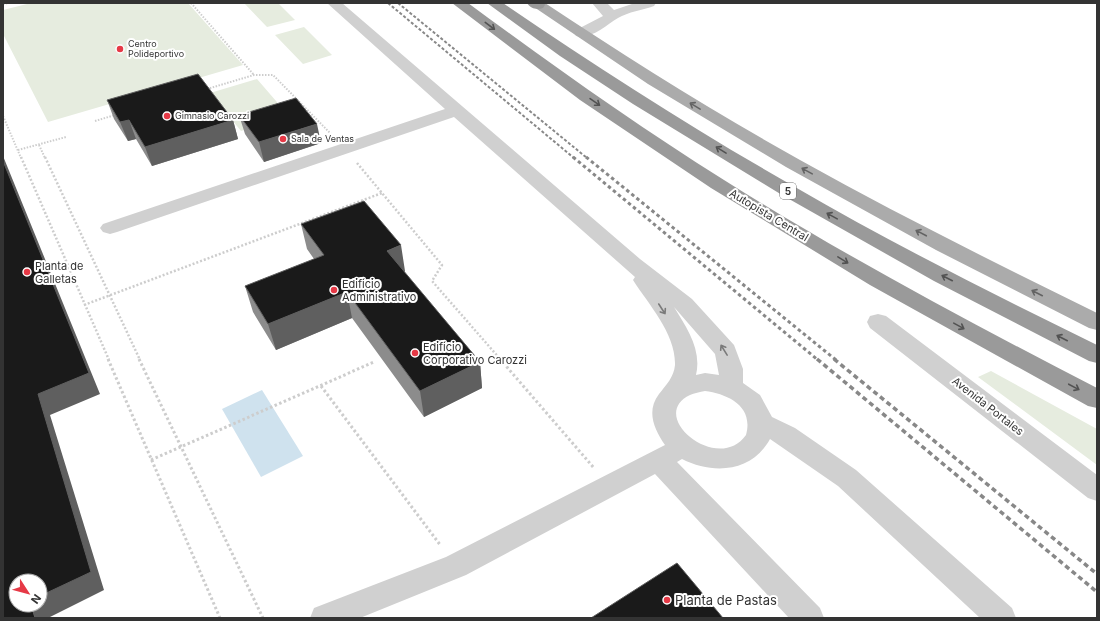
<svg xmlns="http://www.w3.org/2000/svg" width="1100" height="621" font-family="Inter,sans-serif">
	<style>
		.green { fill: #e6ecdf }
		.water { fill: #cfe2ee }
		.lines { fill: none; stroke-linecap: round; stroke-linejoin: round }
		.path-far2 { stroke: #cdcdcd; stroke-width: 2; stroke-dasharray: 1.5 1.5; stroke-linecap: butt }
		.path-far1 { stroke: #cdcdcd; stroke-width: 2.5; stroke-dasharray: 2 2; stroke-linecap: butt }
		.path { stroke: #cdcdcd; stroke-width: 3; stroke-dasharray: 2.5 2.5; stroke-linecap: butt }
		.minor { fill: #d0d0d0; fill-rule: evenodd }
		.major { fill: #ababab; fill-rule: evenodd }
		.highway { fill: #9a9a9a; fill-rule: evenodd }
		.rail-far2 { stroke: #888; stroke-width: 2; stroke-dasharray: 3 2; stroke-linecap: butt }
		.rail-far1 { stroke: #888; stroke-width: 3; stroke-dasharray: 3.5 3; stroke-linecap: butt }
		.rail { stroke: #888; stroke-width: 3.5; stroke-dasharray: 5 3.5; stroke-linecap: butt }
		.wall { fill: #8c8c8c }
		.shaded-wall { fill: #5f5f5f }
		.building { fill: #1a1a1a; stroke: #5f5f5f }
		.oneway { stroke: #525252 }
		.oneway2 { stroke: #636363 }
		.oneway3 { stroke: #7a7a7a }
		.poi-dot { fill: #e63946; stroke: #fff; stroke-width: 1.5 }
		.labels { text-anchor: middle; stroke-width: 4; stroke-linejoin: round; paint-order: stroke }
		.far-poi-label { font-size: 9px; fill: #333; stroke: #fff; text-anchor: start }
		.shield { fill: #fff; stroke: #707070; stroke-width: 1 }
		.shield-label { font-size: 10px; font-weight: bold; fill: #333 }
		.street-label { font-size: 11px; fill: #333; stroke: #fff }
		.poi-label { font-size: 11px; fill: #333; stroke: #fff; text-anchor: start }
		.near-poi-label { font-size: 13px; fill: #333; stroke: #fff; text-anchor: start }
	</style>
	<rect width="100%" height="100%" fill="#fff"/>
	<path class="green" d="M31 3H188L243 65 48 122 3 34V10Z
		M244 3H278L295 20 267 27Z
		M304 27 332 55 303 64 275 35Z
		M257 79 289 116 241 131 210 93Z
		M991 371 1097 429V465L978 377Z"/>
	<path class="water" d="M262 390 303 456 261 477 222 409Z"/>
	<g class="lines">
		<path class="path-far2" d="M191 3 254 75
			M3 4 8 3
			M207 89 254 75H273L331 134
			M3 116 21 158
			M95 121 115 115
			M39 145 45 158
			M18 150 66 137"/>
		<path class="path-far1" d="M21 157 109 360
			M45 157 140 360
			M357 163 442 265 432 281 501 360
			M84 305 382 193"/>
		<path class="path" d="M108 359 220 618
			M139 359 263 618
			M500 359 594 468
			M321 386 441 546
			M151 460 374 362"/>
		<path class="minor" d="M327 3H342L640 259 692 299 734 345 743 369V383L760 395 772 417 795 428 856 470 1012 608 1016 618H980L838 486 770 439C752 472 714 475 682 459L677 462 820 608 824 618H789L655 474 466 575 360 618H310L314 608 446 557 665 445C654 429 646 411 659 394 666 385 674 377 675 365 676 334 649 305 633 280L635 277 454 117 117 232 110 234 103 232 100 228 103 224 445 109ZM674 307 715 354 719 375 705 373 696 375C702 350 687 328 674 307ZM705 391C728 394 754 406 746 435 718 475 646 416 690 395 694 393 700 392 705 391Z
			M592 3H607L614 10 635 3H656L654 6C643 10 628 12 618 18 606 25 591 40 576 36L574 33 576 30 603 16Z
			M878 314 886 316 1097 475V501L1088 498 870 328 867 322 870 316Z"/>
		<path class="major" d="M528 3H545C628 58 712 111 800 160 897 214 997 264 1097 313V330L1089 328 936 250 786 167 648 84Z"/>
		<path class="highway" d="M452 3H468C552 65 636 125 724 180 845 256 971 323 1097 388V408L1088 406 870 285 711 188 580 100Z
			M487 3H503C598 68 695 130 795 187 893 244 995 295 1097 345V363L1089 361 934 281 782 195 633 104 560 56Z
			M527 3H544L545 5 543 8C537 10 531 9 527 3Z"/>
		<path class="rail-far2" d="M388 3 574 158
			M398 3 587 158"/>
		<path class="rail-far1" d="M573 157 818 360
			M586 157 836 360"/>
		<path class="rail" d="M817 359 1097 592
			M834 359 1097 574"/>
	</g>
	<path class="wall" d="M107 100 233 120 238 139 152 166 136 139 128 141 114 119Z
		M239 115 321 143 264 162 245 134Z
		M301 224 405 271 404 272 480 362 482 388 424 417 352 318 276 350 253 312 245 286 314 259 307 249Z"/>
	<path class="shaded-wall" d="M129 120 136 139 128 141 120 122Z
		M233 120 238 139 152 166 145 147Z
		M317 124 321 143 264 162 259 142Z
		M3 156 100 394 50 415 104 590 48 618H35L31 605H40L38 394 3 161Z
		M401 245 405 271 391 277 387 251Z
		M347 292 352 318 276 350 268 324Z
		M480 362 482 388 424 417 420 391Z"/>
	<path class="building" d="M198 74 233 120 145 147 129 120 120 122 107 100Z
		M296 98 317 124 259 142 239 115Z
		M3 161 89 373 38 394 91 572 40 596V581H16V605H31L35 618H3Z
		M364 201 401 245 387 251 480 362 420 391 347 292 268 324 245 286 324 255 301 224Z
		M677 563 723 618H591Z"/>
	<defs><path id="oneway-shaft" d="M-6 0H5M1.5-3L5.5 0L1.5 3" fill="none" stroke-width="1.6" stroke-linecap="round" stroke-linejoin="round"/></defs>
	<g class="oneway">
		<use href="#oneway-shaft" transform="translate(490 26) rotate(37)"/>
		<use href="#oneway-shaft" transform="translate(595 102) rotate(35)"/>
		<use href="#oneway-shaft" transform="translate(721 150) rotate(-148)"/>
		<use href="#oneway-shaft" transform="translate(832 216) rotate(-151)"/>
		<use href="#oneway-shaft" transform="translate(843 260) rotate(31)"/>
		<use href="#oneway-shaft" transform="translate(947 278) rotate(-153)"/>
		<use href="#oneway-shaft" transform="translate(959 326) rotate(29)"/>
		<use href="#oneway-shaft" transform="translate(1062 338) rotate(-153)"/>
		<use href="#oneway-shaft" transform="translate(1074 387) rotate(28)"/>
	</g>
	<g class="oneway2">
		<use href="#oneway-shaft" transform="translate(695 106) rotate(-149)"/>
		<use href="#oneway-shaft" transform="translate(807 171) rotate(-151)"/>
		<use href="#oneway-shaft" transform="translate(921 233) rotate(-152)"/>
		<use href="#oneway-shaft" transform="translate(1037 293) rotate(-153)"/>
	</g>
	<g class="oneway3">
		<use href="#oneway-shaft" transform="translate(662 309) rotate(57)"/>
		<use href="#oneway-shaft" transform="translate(724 350) rotate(-122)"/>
	</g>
	<g class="poi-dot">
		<circle cx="120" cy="49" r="4"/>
		<circle cx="167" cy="116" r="4"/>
		<circle cx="283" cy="139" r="4"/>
		<circle cx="27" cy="272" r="4"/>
		<circle cx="334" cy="290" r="4"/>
		<circle cx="415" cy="353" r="4"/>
		<circle cx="667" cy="600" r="4"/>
	</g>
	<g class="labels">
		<g class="far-poi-label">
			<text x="128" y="47">Centro<tspan x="128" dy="10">Polideportivo</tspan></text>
			<text x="175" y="119">Gimnasio Carozzi</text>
			<text x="291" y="142">Sala de Ventas</text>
		</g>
		<rect class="shield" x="780" y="183" width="16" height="16" rx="3"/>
		<g class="shield-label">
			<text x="788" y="195">5</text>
		</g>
		<g class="street-label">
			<text transform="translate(769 215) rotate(31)" y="4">Autopista Central</text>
			<text transform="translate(988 406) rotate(38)" y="4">Avenida Portales</text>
		</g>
		<g class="poi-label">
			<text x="35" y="270">Planta de<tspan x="35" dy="13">Galletas</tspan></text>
			<text x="342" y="288">Edificio<tspan x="342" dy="13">Administrativo</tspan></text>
			<text x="423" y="351">Edificio<tspan x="423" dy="13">Corporativo Carozzi</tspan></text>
		</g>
		<g class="near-poi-label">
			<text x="675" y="605">Planta de Pastas</text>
		</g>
	</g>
	<rect width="1100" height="621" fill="none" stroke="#333333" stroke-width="8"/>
	<g transform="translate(28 593) rotate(126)"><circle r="19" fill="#ffffff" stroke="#adadad"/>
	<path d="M0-3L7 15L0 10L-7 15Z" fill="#e63946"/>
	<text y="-6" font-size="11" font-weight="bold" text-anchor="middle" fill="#333333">N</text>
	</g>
</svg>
